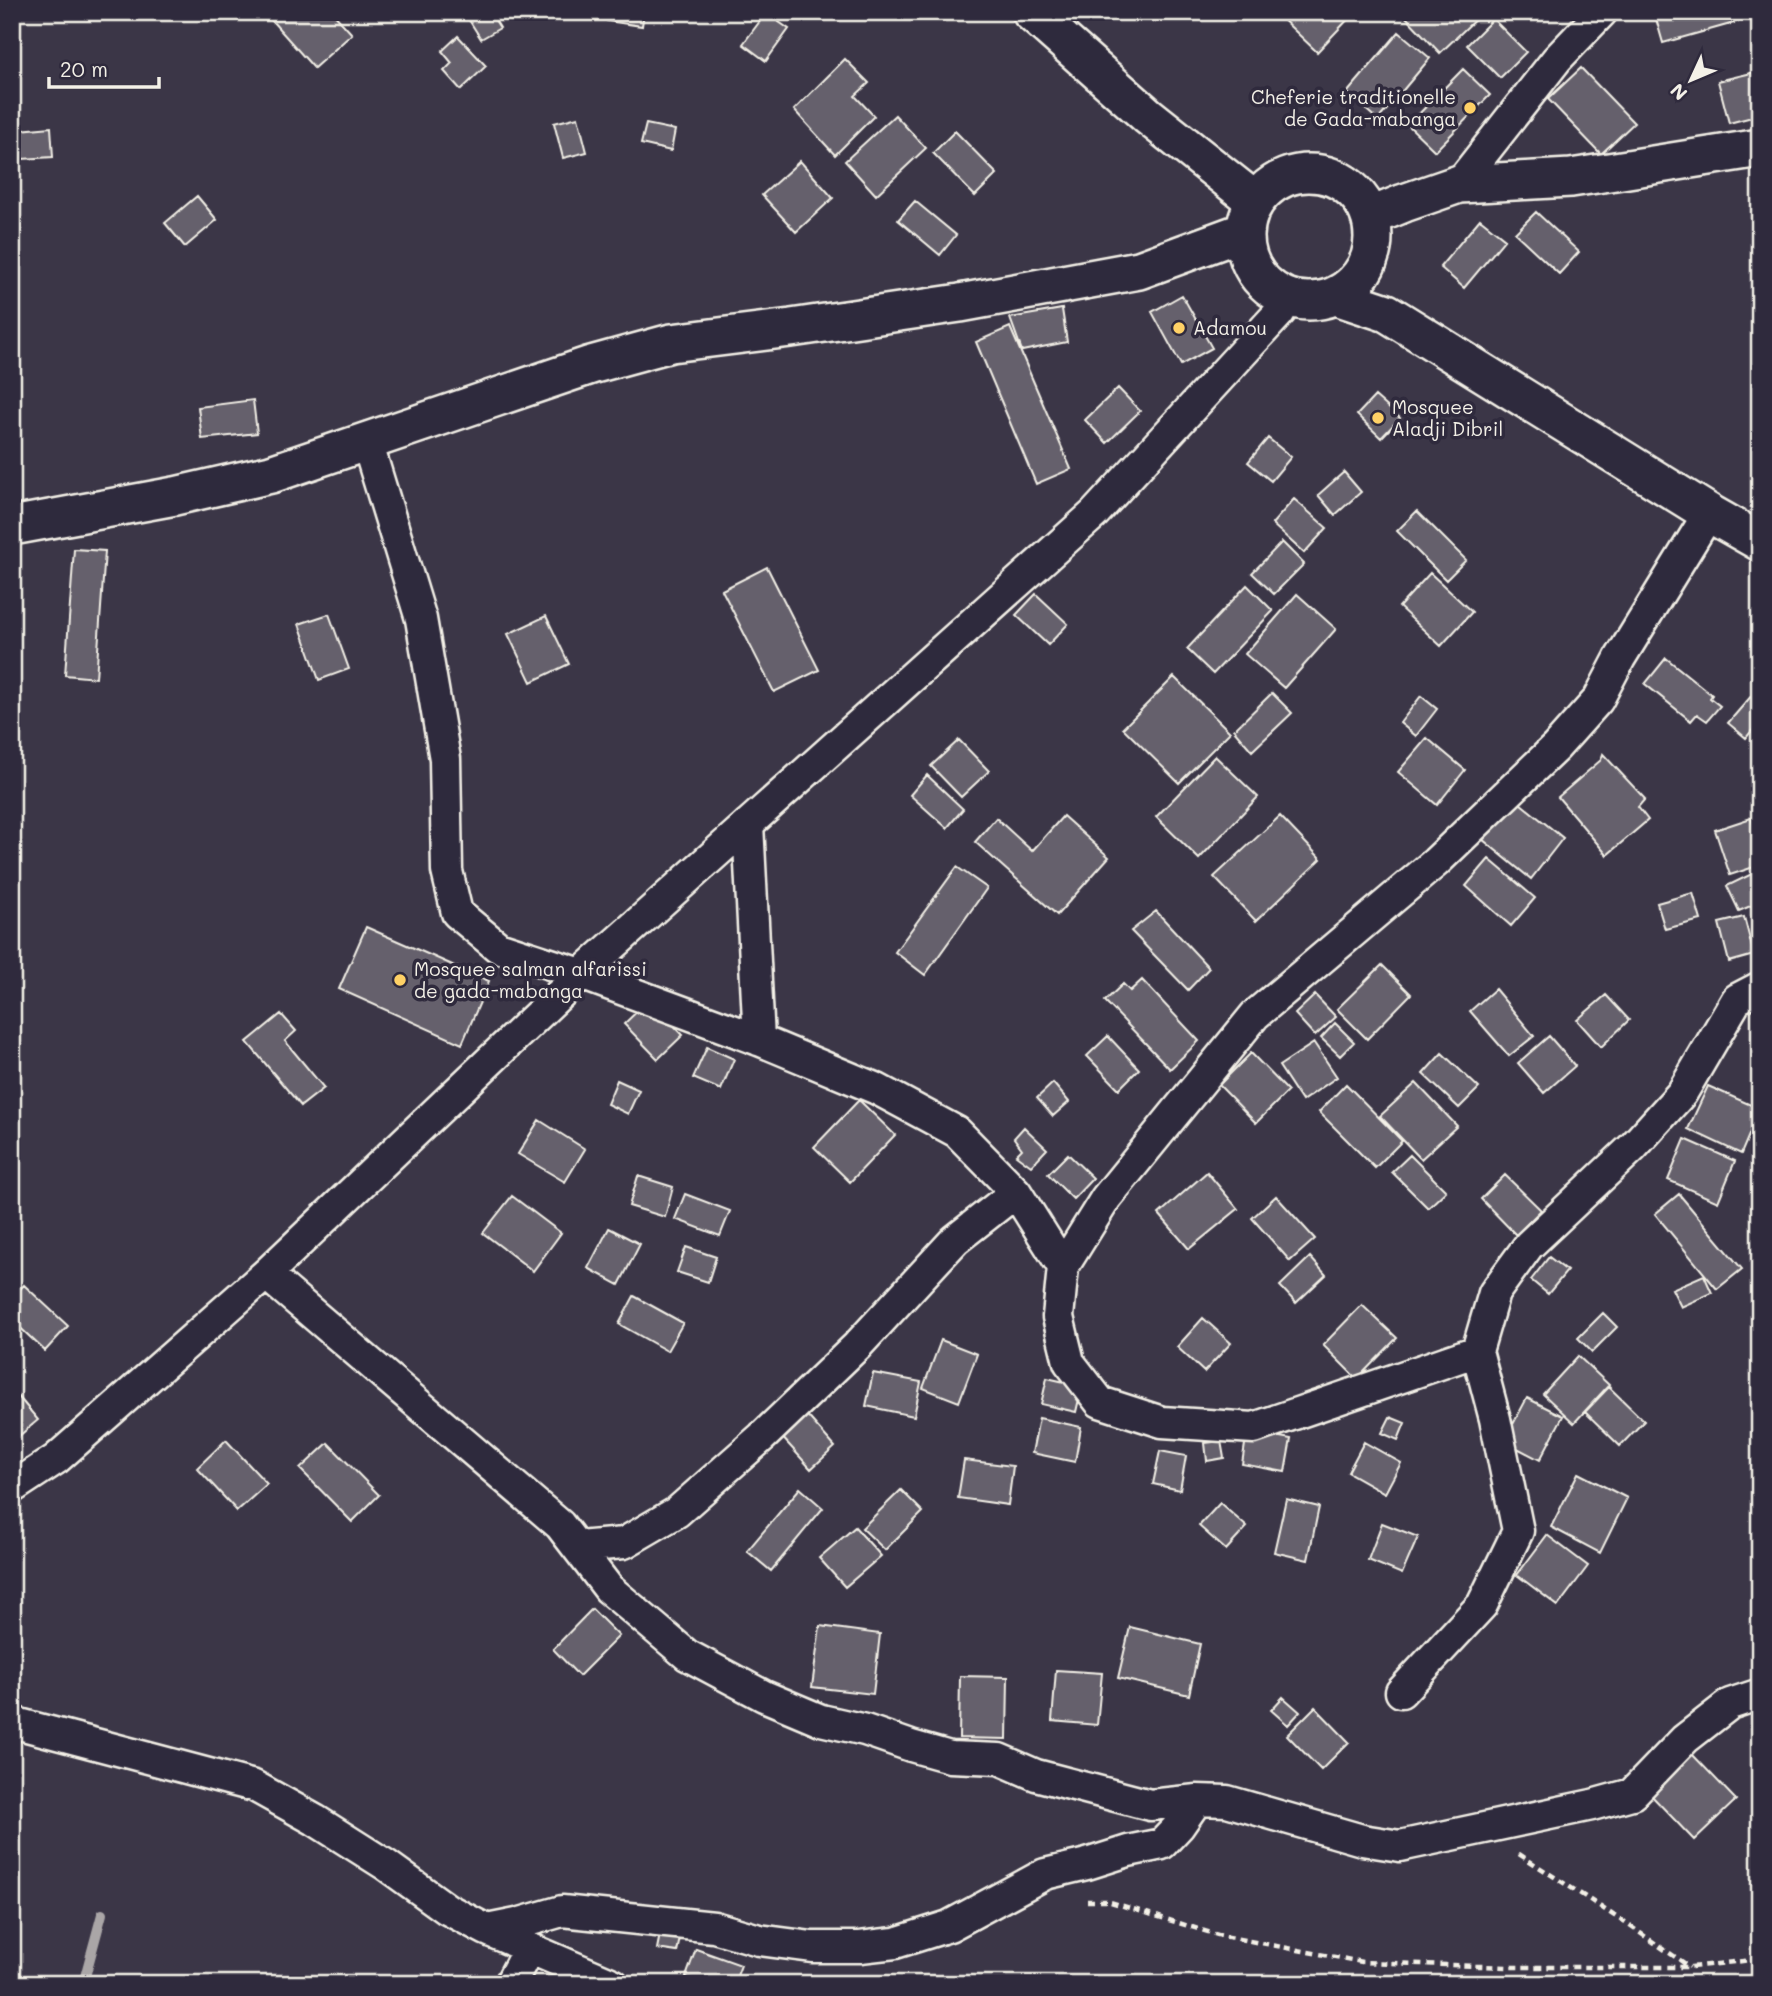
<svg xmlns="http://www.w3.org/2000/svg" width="1772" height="1996" font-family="Mali,sans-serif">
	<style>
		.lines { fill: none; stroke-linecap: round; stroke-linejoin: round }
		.stream { stroke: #aaa6a7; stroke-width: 10 }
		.building { fill: #65616c; stroke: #f4f1e8; stroke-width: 2 }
		.minor-casing { stroke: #f4f1e8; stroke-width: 35 }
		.tertiary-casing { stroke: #f4f1e8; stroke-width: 42 }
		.path { stroke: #f4f1e8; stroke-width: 4.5; stroke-dasharray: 7 5; stroke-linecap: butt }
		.minor { stroke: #2f2a3d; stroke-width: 30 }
		.tertiary { stroke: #2f2a3d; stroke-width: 37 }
		.poi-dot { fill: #ffd166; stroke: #2f2a3d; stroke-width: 2.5 }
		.labels { text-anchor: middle; stroke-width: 7; stroke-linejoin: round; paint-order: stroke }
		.poi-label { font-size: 19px; fill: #f4f1e8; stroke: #2f2a3d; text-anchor: start }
	</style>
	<rect width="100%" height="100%" fill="#3b3647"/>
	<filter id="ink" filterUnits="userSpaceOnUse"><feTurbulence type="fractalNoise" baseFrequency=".0143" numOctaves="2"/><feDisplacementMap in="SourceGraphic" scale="14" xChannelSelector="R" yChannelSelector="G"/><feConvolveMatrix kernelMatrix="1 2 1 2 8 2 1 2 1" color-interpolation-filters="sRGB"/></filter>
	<g filter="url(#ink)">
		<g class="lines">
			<path class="stream" d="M83 1984 102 1914"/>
		</g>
		<path class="building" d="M264 12H332L352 34 314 68Z
			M464 12H490L500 28 481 39Z
			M608 12H644L642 26 607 21Z
			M1275 12H1355L1317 52Z
			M1407 12H1483L1440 53 1404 15Z
			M1654 12H1730L1734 23 1663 43Z
			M766 13 789 29 766 61 743 44Z
			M1493 19 1526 52 1500 78 1467 45Z
			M1399 32 1430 58 1378 120 1347 93Z
			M458 36 486 66 461 90 444 71 452 63 442 51Z
			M845 59 869 83 855 96 874 116 835 155 794 110Z
			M1581 68 1634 123 1601 154 1548 99Z
			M1463 69 1490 95 1435 151 1408 125Z
			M1760 71V115L1729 123 1718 81Z
			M895 115 926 148 876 195 845 161Z
			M578 117 587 152 563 158 554 123Z
			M646 124 675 130 671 151 641 144Z
			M51 127 53 157 22 159 20 130Z
			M955 131 997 174 975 196 933 153Z
			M800 161 833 198 796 232 762 195Z
			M197 196 217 220 185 247 165 223Z
			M915 201 956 235 940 255 898 220Z
			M1536 212 1579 252 1559 274 1515 233Z
			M1480 219 1505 239 1464 288 1440 267Z
			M1182 295 1212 348 1181 365 1152 312Z
			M1062 309 1067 342 1022 351 1010 318Z
			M1010 327 1071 469 1036 484 976 342Z
			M1118 388 1140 411 1107 443 1085 420Z
			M1375 396 1400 418 1381 438 1357 415Z
			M253 400 257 433 202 439 198 407Z
			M1268 438 1291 457 1271 481 1248 462Z
			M1344 472 1361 492 1335 515 1318 495Z
			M1294 499 1327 528 1304 553 1272 524Z
			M1417 511 1466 560 1446 580 1397 531Z
			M1282 542 1304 564 1274 594 1252 573Z
			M74 549 105 551 96 678 65 675Z
			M767 567 819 670 774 692 722 590Z
			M1430 573 1472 612 1441 646 1399 607Z
			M1247 585 1273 611 1213 674 1187 649Z
			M1036 594 1068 624 1048 645 1016 615Z
			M1297 594 1336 629 1284 688 1245 654Z
			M329 614 349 669 319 680 299 624Z
			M546 616 569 664 531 682 508 634Z
			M1666 658 1712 695 1710 698 1720 706 1707 721 1697 714 1691 721 1645 684Z
			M1174 677 1230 732 1179 783 1123 728Z
			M1760 686V721L1746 738 1728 723Z
			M1272 693 1292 713 1252 751 1234 730Z
			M1421 696 1437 709 1416 736 1400 723Z
			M1427 738 1465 770 1437 805 1398 772Z
			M959 740 989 771 961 797 931 766Z
			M1603 754 1645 799 1638 807 1648 820 1607 855 1558 797 1601 760Z
			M1215 756 1258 797 1199 859 1156 817Z
			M927 775 963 809 947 828 910 795Z
			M1515 799 1563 838 1531 879 1482 839Z
			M1063 816 1109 857 1057 915 975 842 996 818 1032 851Z
			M1280 816 1321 859 1256 921 1214 877Z
			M1751 818 1760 846V865L1730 875 1715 830Z
			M1489 859 1535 898 1511 926 1466 886Z
			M957 867 987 888 925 975 895 952Z
			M1760 870V902L1739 911 1727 886Z
			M1693 893 1701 920 1665 929 1657 903Z
			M1156 911 1209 968 1188 990 1131 931Z
			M1744 917 1754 955 1729 962 1719 923Z
			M366 927 489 981 462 1044 339 989Z
			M1382 965 1411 994 1367 1039 1337 1009Z
			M1142 980 1199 1041 1170 1069 1105 1001 1123 984 1130 991Z
			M1495 989 1534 1036 1509 1056 1470 1011Z
			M1315 995 1336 1017 1315 1036 1295 1014Z
			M1606 995 1629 1020 1601 1047 1577 1020Z
			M649 1000 683 1035 658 1059 624 1024Z
			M281 1014 296 1031 285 1041 324 1088 301 1106 247 1042Z
			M1335 1023 1354 1042 1340 1056 1321 1038Z
			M1108 1036 1139 1069 1119 1089 1087 1056Z
			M1549 1036 1575 1066 1544 1093 1518 1063Z
			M1314 1043 1337 1077 1302 1101 1279 1066Z
			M707 1047 734 1059 721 1090 693 1078Z
			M1251 1053 1288 1091 1256 1123 1219 1085Z
			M1442 1053 1479 1088 1459 1108 1423 1074Z
			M617 1080 639 1090 628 1114 607 1104Z
			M1053 1083 1069 1102 1053 1116 1037 1098Z
			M1416 1083 1457 1126 1421 1159 1380 1116Z
			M1346 1084 1402 1141 1375 1168 1319 1112Z
			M1708 1086 1760 1109 1741 1154 1688 1129Z
			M859 1100 895 1135 850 1182 814 1147Z
			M539 1120 585 1149 565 1182 518 1154Z
			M1024 1127 1047 1149 1031 1166 1016 1155 1022 1149 1014 1138Z
			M1685 1139 1735 1161 1718 1202 1668 1180Z
			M1068 1154 1093 1178 1073 1199 1048 1174Z
			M1410 1155 1446 1191 1428 1208 1392 1172Z
			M1207 1172 1238 1209 1189 1249 1159 1214Z
			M1505 1175 1541 1210 1516 1235 1481 1199Z
			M638 1176 673 1187 665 1217 629 1206Z
			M685 1194 730 1211 720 1236 675 1219Z
			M1679 1194 1742 1269 1717 1289 1655 1214Z
			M512 1196 561 1233 533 1271 483 1233Z
			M1276 1196 1315 1239 1290 1261 1252 1218Z
			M609 1228 640 1244 619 1285 588 1268Z
			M686 1247 716 1257 708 1282 677 1272Z
			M1310 1257 1326 1275 1296 1303 1280 1286Z
			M1549 1257 1567 1271 1548 1294 1531 1280Z
			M1704 1275 1712 1293 1681 1307 1672 1289Z
			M24 1285 68 1326 45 1351 12 1320V1297Z
			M634 1296 683 1323 667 1351 619 1324Z
			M1362 1305 1397 1338 1357 1379 1323 1345Z
			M1603 1313 1617 1327 1592 1352 1578 1338Z
			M1203 1318 1231 1343 1204 1372 1177 1347Z
			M941 1340 977 1354 959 1402 923 1388Z
			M1578 1356 1609 1385 1574 1423 1543 1394Z
			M873 1373 921 1382 914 1416 866 1406Z
			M1047 1378 1082 1386 1076 1412 1041 1404Z
			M1609 1387 1644 1421 1620 1446 1585 1412Z
			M12 1389 38 1420 12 1442Z
			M1527 1398 1563 1416 1540 1460 1504 1441Z
			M805 1413 835 1447 811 1469 780 1435Z
			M1390 1417 1405 1423 1398 1440 1382 1433Z
			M1039 1418 1081 1427 1075 1462 1032 1453Z
			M1247 1431 1291 1439 1285 1472 1242 1464Z
			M226 1440 267 1484 237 1511 197 1468Z
			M1221 1441 1224 1458 1207 1461 1205 1443Z
			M1364 1442 1401 1463 1385 1493 1348 1472Z
			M328 1443 379 1495 352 1522 300 1469Z
			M1160 1451 1186 1456 1180 1490 1153 1484Z
			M964 1460 1013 1466 1008 1505 958 1498Z
			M1578 1473 1627 1498 1600 1553 1551 1527Z
			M800 1488 823 1508 771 1571 747 1551Z
			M901 1490 923 1512 885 1550 862 1528Z
			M1286 1499 1319 1507 1308 1560 1274 1552Z
			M1220 1503 1247 1527 1226 1550 1199 1526Z
			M1382 1523 1418 1537 1402 1574 1368 1560Z
			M855 1527 881 1556 845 1587 819 1558Z
			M1547 1535 1588 1566 1558 1606 1517 1575Z
			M592 1609 619 1636 579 1676 553 1649Z
			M820 1626 880 1634 873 1694 812 1687Z
			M1130 1627 1200 1644 1189 1695 1118 1678Z
			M1056 1670 1102 1673 1097 1725 1052 1721Z
			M960 1676 1008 1677 1007 1739 959 1738Z
			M1283 1697 1300 1712 1288 1725 1271 1710Z
			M1315 1707 1349 1742 1321 1770 1287 1735Z
			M1691 1753 1736 1800 1694 1840 1648 1792Z
			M660 1934 680 1938 677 1952 657 1949Z
			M696 1949 741 1965 734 1984H705L686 1977Z"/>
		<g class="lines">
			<g class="minor-casing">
				<path id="minor" d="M1459 184 1557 59 1602 12
					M367 442 421 619 445 759 447 871 457 913 498 947 581 974 759 1040 877 1089 957 1132 1016 1192 1063 1267
					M748 824 759 1040
					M266 1274 560 1525 609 1589 687 1655 764 1696 821 1720 865 1730 911 1746 950 1757 999 1759 1036 1775 1150 1805 1197 1800 1227 1801 1362 1840 1400 1846 1592 1805 1632 1794 1685 1739 1730 1704 1760 1694
					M1477 1351 1254 1428 1162 1422 1100 1402 1069 1362 1058 1317 1063 1267 1106 1198 1255 1015 1436 862 1556 747 1598 700 1620 658 1709 513
					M12 1488 56 1459 266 1274 581 974 1094 514 1280 312 1282 296
					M578 1547 624 1543 677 1512 762 1437 857 1346 955 1240 1016 1192
					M1401 1692 1482 1605 1518 1531 1495 1419 1477 1351 1494 1293 1529 1245 1633 1147 1682 1093 1737 999 1760 987
					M12 1722 254 1786 315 1820 386 1865 447 1909 487 1930 613 1984
					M487 1930 517 1924 562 1911 714 1927 759 1940 812 1947H860L895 1943 949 1926 1045 1874 1087 1864 1128 1851 1162 1844 1179 1826 1197 1800
					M510 1984 529 1948"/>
			</g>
			<g class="tertiary-casing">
				<path id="tertiary" d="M1031 12 1148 116 1255 201
					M1245 237a64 64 0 1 1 128 0a64 64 0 1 1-128 0Z
					M1371 219 1377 214 1404 203 1459 184 1571 178 1760 148
					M1336 296 1387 313 1709 513 1760 542
					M12 526 175 496 271 474 591 365 671 343 791 328 960 303 1139 270 1234 235 1244 236"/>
			</g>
			<path class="path" d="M1519 1854 1627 1924 1690 1967
				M1087 1901H1107L1218 1935 1362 1962 1508 1967H1691L1760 1959"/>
			<use href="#minor" class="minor"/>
			<use href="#tertiary" class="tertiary"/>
		</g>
	</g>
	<g class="poi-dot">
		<circle cx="1470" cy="108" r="7"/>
		<circle cx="1179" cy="328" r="7"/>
		<circle cx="1378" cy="418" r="7"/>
		<circle cx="400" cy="980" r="7"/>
	</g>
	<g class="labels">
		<g class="poi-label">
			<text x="1456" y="104" text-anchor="end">Cheferie traditionelle<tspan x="1456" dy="22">de Gada-mabanga</tspan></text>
			<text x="1193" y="335">Adamou</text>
			<text x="1392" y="414">Mosquee<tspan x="1392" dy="22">Aladji Dibril</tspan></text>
			<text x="414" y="976">Mosquee salman alfarissi<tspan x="414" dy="22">de gada-mabanga</tspan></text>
		</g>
	</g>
	<rect width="1772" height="1996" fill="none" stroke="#2f2a3d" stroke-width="42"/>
	<rect x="21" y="21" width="1730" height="1954" fill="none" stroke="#f4f1e8" stroke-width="2.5" filter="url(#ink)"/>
	<g transform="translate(1691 80) rotate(226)" stroke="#2f2a3d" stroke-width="5" paint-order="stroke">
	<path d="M0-5L12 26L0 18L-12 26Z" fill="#f4f1e8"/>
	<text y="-10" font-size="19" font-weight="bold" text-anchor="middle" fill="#f4f1e8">N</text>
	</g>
	<path d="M49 77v10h110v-10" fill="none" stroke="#f4f1e8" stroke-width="3.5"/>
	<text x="60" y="77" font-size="21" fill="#f4f1e8" stroke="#2f2a3d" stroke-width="5" paint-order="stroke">20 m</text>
</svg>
